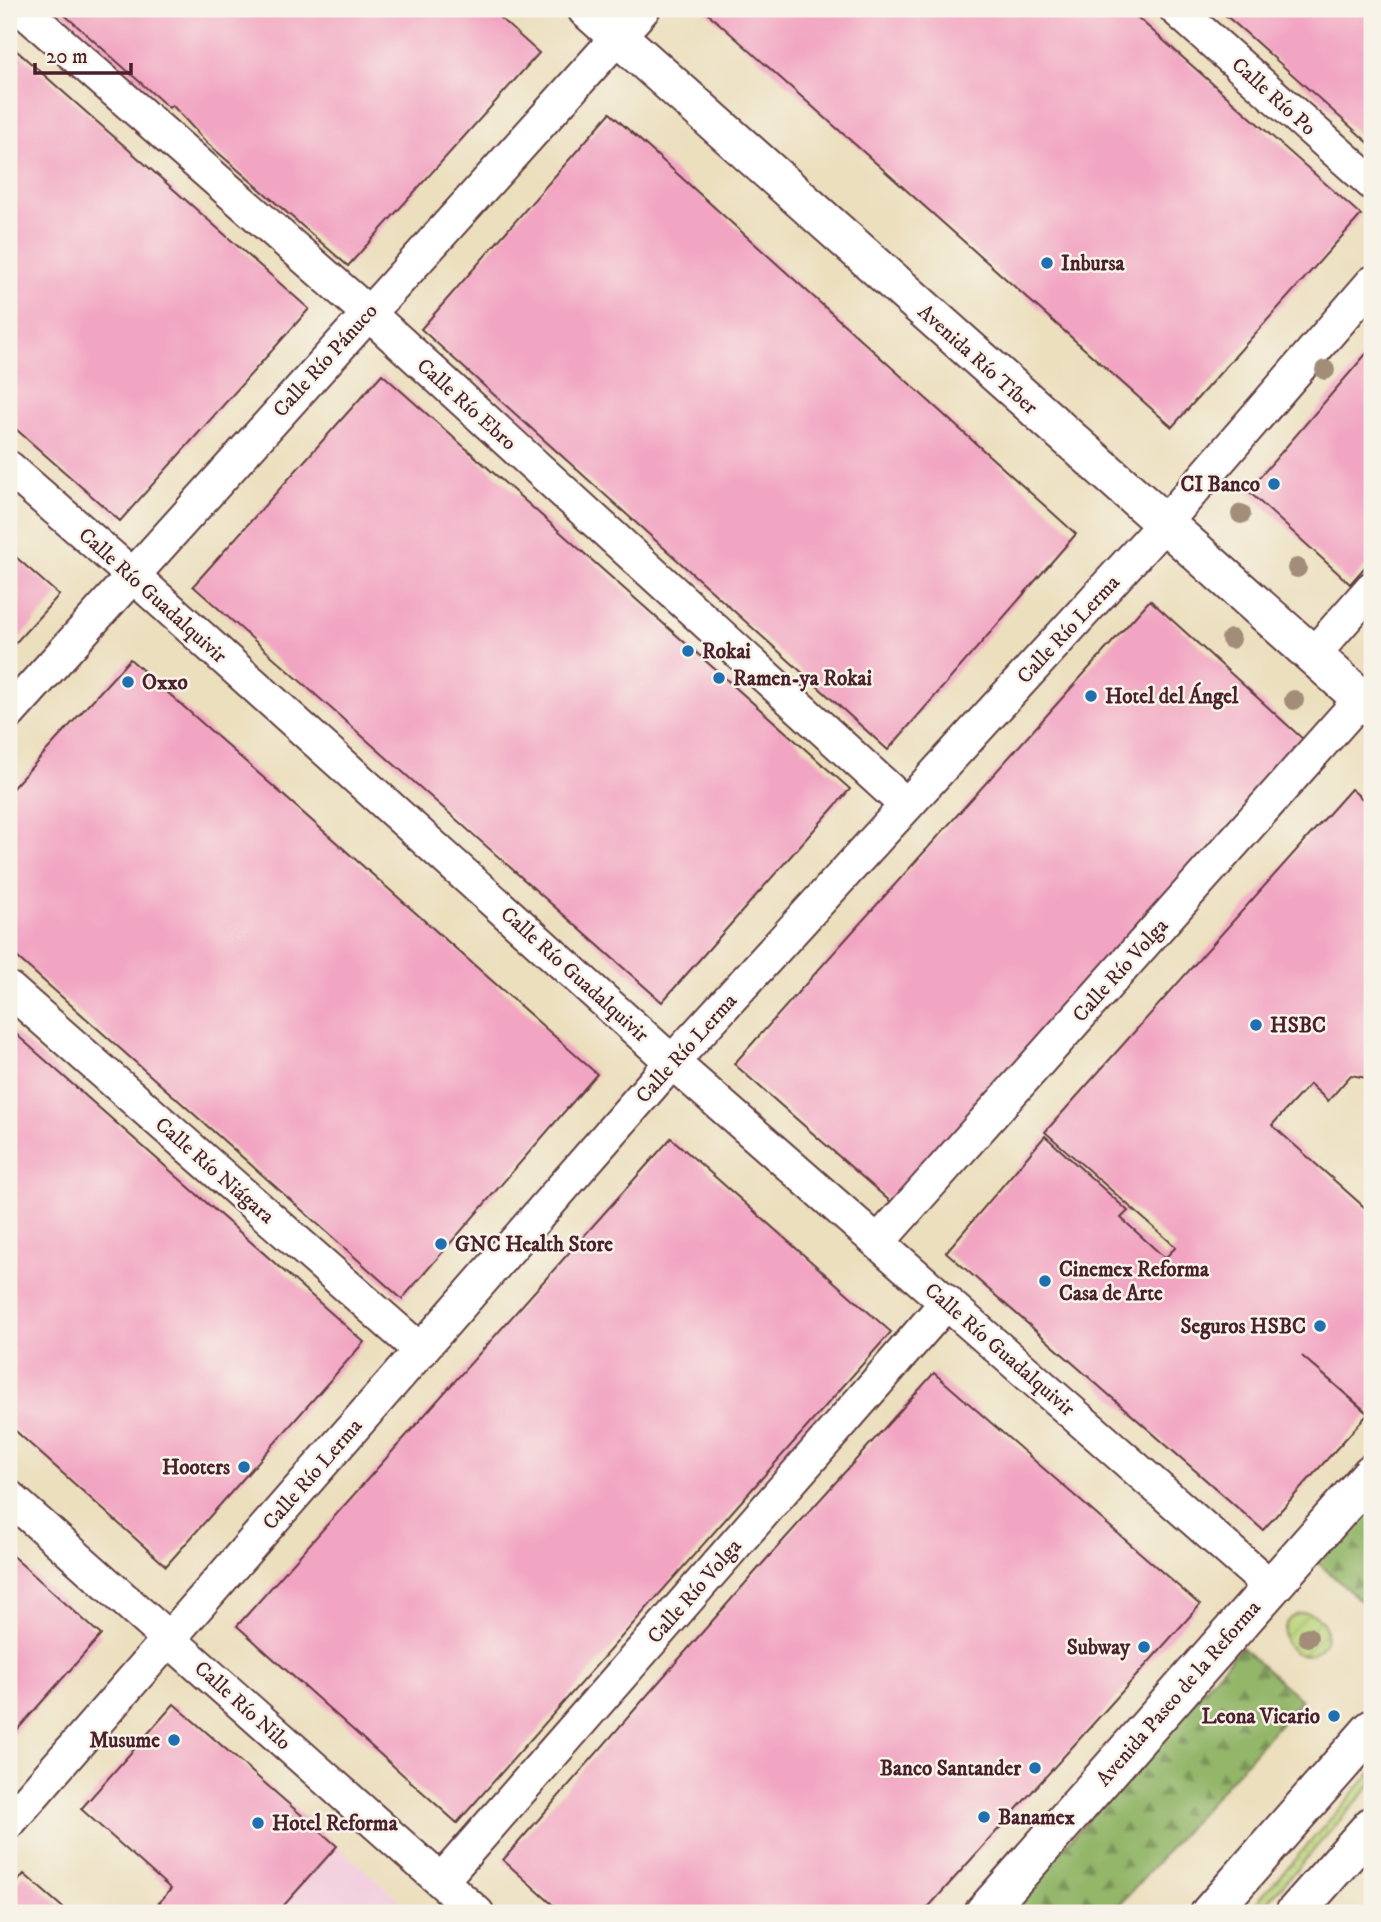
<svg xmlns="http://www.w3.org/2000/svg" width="1381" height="1922" font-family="'IM FELL DW Pica',serif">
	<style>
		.built { fill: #f3cfdf }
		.grass { fill: url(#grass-dots); stroke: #827a52; stroke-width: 2 }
		.forest { fill: url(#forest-firs); stroke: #6e6a4a; stroke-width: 2 }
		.garden { fill: url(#garden-furrows); stroke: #827a52; stroke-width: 2 }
		.building { fill: #f2a5c2 }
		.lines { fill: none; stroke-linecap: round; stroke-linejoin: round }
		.street-casing { stroke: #623c41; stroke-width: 37 }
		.secondary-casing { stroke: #623c41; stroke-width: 42 }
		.primary-casing { stroke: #623c41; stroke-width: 42 }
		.street { stroke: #fff; stroke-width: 33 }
		.secondary { stroke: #fff; stroke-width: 38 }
		.primary { stroke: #fff; stroke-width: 38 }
		.tree { fill: #a28e78 }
		.poi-dot { fill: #1f6fb2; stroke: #f7f3e8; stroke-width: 2.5 }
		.labels { text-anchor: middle; stroke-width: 5; stroke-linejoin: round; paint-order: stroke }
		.street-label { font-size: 21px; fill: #4a1f2b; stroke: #f7f3e8 }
		.poi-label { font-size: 21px; font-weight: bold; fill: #4a1f2b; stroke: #f7f3e8; text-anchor: start }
	</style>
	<defs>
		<pattern id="grass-dots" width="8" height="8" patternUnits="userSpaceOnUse" patternTransform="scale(1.75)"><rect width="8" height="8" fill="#bad479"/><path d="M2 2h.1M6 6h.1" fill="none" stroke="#a1b669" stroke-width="1.8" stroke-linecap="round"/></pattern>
		<pattern id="forest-firs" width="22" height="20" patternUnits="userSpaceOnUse" patternTransform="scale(1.75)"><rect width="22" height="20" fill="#93b669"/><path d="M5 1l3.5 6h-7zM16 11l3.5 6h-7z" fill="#7a9357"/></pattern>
		<pattern id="garden-furrows" width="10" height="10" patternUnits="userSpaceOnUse" patternTransform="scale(1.75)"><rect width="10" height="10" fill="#bad479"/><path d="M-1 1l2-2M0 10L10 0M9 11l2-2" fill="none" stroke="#a1b669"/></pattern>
	</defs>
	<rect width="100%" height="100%" fill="#f7f3e8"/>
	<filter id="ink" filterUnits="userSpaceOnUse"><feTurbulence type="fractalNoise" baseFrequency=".0143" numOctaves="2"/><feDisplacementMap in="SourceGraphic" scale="14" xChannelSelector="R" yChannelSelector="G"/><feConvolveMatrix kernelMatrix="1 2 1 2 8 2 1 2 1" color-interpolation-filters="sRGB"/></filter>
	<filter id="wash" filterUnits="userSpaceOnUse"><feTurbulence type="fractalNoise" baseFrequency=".00686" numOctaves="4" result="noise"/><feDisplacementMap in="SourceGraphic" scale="28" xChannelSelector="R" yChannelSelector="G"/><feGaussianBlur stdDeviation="1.57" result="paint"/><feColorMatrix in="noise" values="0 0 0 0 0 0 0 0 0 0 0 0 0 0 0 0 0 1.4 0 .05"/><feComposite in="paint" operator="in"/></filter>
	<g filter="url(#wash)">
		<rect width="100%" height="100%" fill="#ecdfbe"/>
		<path class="built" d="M292 1806 337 1846 415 1913 198 1912Z"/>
		<path class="grass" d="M1372 1772V1784L1258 1913H1247Z"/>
		<path class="forest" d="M1372 1502V1611L1317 1562Z
			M1241 1647 1301 1700 1112 1913H1005Z"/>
		<path class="garden" d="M1284 1634a21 21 0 1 1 42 0a21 21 0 1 1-42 0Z"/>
		<g id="blocks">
			<path class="building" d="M58 9H490L539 53 348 266 206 142 172 105 169 108Z
				M703 9H1128L1361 215 1172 427Z
				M1218 9H1372V146L1245 32Z
				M9 44 309 309 120 521 9 423Z
				M610 113 1076 534 888 750 421 329Z
				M1372 347V559L1350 584 1248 491Z
				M382 374 850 789 662 1002 193 586Z
				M9 551 59 595 9 650Z
				M1150 600 1304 740 892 1203 734 1064Z
				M130 659 597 1074 402 1299 9 950V792Z
				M1351 789 1372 807V1079L1351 1075 1328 1101 1310 1084 1272 1125 1372 1214V1410L1369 1414 1302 1356 1368 1414 1263 1530 946 1252 1045 1136 1128 1211 1121 1218 1165 1258 1176 1247 1045 1132Z
				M9 1028 364 1342 166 1566 9 1425Z
				M671 1138 891 1332 457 1823 237 1626Z
				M934 1373 1200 1605 923 1913H562L503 1860 763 1563Z
				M9 1553 101 1635 9 1739Z
				M174 1704 337 1846 277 1913H150L171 1889 81 1809Z
				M24 1874 69 1913H9V1891Z"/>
		</g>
	</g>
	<g filter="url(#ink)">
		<use href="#blocks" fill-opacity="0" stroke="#623c41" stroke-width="2"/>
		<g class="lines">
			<g class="street-casing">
				<path id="street" d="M22 9 368 313 906 805
					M1176 9 1372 183
					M9 468 131 574 672 1062 1271 1587
					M1313 655 1372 588
					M9 713 643 9
					M9 989 421 1351
					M878 1242 1361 699
					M9 1497 477 1913
					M9 1822 672 1062 1163 525 1372 283
					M441 1881 947 1302"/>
			</g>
			<g class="secondary-casing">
				<path id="secondary" d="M984 1913 1372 1473
					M1210 1913 1372 1729
					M1295 1913 1372 1826"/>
			</g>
			<g class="primary-casing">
				<path id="primary" d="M587 9 1372 708"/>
			</g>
			<use href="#street" class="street"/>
			<use href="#secondary" class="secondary"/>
			<use href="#primary" class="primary"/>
		</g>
		<g class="tree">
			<circle cx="1325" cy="370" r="10"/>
			<circle cx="1241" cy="514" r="10"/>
			<circle cx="1297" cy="568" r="10"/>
			<circle cx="1231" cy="639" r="10"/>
			<circle cx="1294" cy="700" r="10"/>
			<circle cx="1308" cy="1637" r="10"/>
		</g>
	</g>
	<g class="poi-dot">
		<circle cx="1047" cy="263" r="7"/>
		<circle cx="1274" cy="484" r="7"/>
		<circle cx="688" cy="651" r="7"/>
		<circle cx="719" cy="678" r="7"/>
		<circle cx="128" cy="682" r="7"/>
		<circle cx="1091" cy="696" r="7"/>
		<circle cx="1256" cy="1025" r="7"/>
		<circle cx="441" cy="1244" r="7"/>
		<circle cx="1045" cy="1281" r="7"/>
		<circle cx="1320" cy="1326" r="7"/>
		<circle cx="244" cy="1467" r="7"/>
		<circle cx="1144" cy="1647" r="7"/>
		<circle cx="1334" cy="1716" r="7"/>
		<circle cx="174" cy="1740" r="7"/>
		<circle cx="1035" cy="1768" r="7"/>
		<circle cx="984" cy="1817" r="7"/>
		<circle cx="258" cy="1823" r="7"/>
	</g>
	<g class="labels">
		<g class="street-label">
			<text transform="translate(1274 96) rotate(42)" y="7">Calle Río Po</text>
			<text transform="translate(978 359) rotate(42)" y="7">Avenida Río Tíber</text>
			<text transform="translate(325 360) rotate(-48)" y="7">Calle Río Pánuco</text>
			<text transform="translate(467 404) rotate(42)" y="7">Calle Río Ebro</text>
			<text transform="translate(153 595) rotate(42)" y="7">Calle Río Guadalquivir</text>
			<text transform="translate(1068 629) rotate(-47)" y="7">Calle Río Lerma</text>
			<text transform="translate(1120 970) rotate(-48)" y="7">Calle Río Volga</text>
			<text transform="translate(575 974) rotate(42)" y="7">Calle Río Guadalquivir</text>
			<text transform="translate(686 1048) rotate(-48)" y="7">Calle Río Lerma</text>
			<text transform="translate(215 1170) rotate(41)" y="7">Calle Río Niágara</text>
			<text transform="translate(1000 1349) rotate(41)" y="7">Calle Río Guadalquivir</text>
			<text transform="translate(312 1474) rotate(-49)" y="7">Calle Río Lerma</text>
			<text transform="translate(694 1591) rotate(-49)" y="7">Calle Río Volga</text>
			<text transform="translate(1178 1693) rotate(-49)" y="7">Avenida Paseo de la Reforma</text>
			<text transform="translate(243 1705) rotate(42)" y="7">Calle Río Nilo</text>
		</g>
		<g class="poi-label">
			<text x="1061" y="270">Inbursa</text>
			<text x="1260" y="491" text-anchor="end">CI Banco</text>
			<text x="702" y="658">Rokai</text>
			<text x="733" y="685">Ramen-ya Rokai</text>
			<text x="142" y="689">Oxxo</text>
			<text x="1105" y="703">Hotel del Ángel</text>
			<text x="1270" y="1032">HSBC</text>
			<text x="455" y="1251">GNC Health Store</text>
			<text x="1059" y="1276">Cinemex Reforma<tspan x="1059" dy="24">Casa de Arte</tspan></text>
			<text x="1306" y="1333" text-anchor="end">Seguros HSBC</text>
			<text x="230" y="1474" text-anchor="end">Hooters</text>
			<text x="1130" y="1654" text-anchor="end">Subway</text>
			<text x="1320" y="1723" text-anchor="end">Leona Vicario</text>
			<text x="160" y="1747" text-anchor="end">Musume</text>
			<text x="1021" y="1775" text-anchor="end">Banco Santander</text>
			<text x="998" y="1824">Banamex</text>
			<text x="272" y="1830">Hotel Reforma</text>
		</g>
	</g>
	<rect width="1381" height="1922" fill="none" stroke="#f7f3e8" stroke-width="35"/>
	<path d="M35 63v10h96v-10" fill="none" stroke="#4a1f2b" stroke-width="3.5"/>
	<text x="46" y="63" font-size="21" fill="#4a1f2b" stroke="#f7f3e8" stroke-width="5" paint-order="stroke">20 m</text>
</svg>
